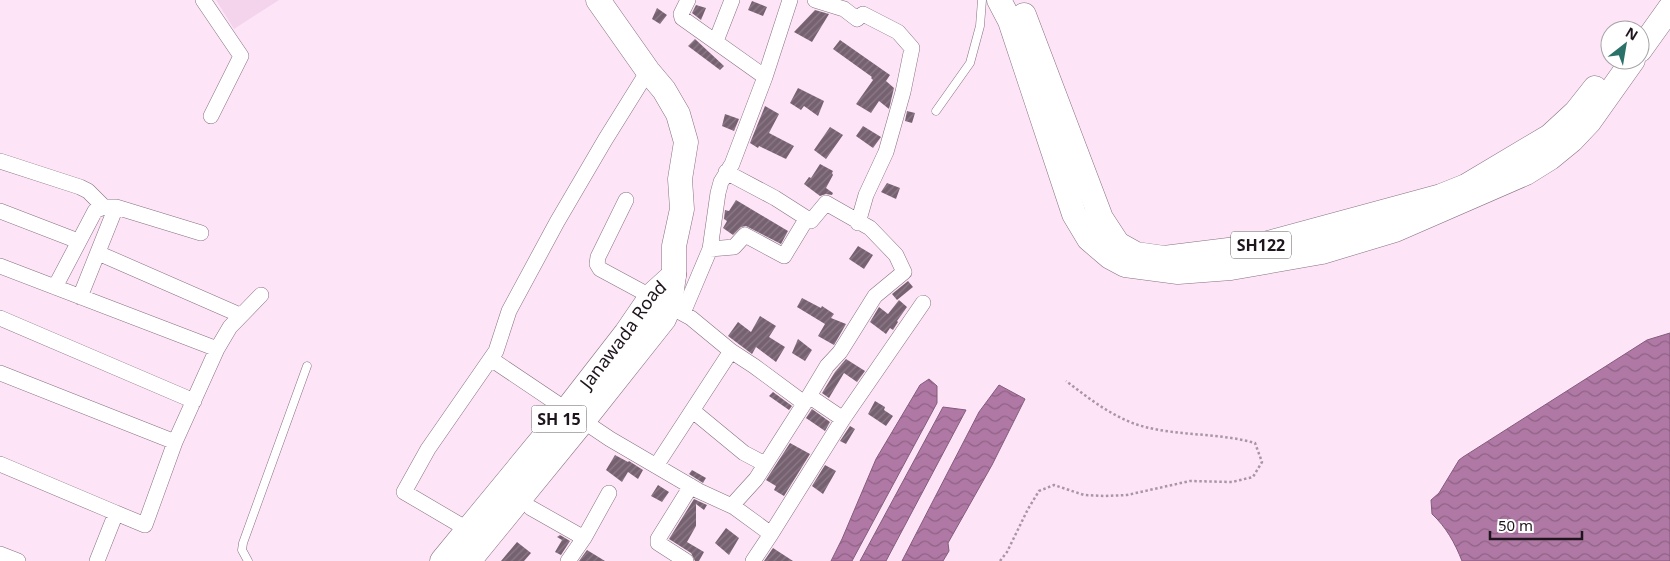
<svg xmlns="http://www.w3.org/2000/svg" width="1670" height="561" font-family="'Noto Sans',sans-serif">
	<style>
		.built { fill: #f3d4ec }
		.water { fill: url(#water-waves); stroke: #845b7c }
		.building { fill: url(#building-hatch) }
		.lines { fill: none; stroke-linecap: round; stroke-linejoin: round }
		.lane-casing { stroke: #867181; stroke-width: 9 }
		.street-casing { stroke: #867181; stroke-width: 16 }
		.primary-casing { stroke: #867181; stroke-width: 25 }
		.path { stroke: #a996a5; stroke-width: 2.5; stroke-dasharray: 2.5 2.5; stroke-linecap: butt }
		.lane { stroke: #fff; stroke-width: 8 }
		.street { stroke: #fff; stroke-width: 15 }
		.primary { stroke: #fff; stroke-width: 24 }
		.labels { text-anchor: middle; stroke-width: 4; stroke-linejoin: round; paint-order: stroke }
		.shield { fill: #fff; stroke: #625c61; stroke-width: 1 }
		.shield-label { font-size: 16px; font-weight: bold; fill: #1f161d }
		.street-label { font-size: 18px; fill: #1f161d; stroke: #fff }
	</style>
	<defs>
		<pattern id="water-waves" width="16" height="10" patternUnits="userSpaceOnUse" patternTransform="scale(1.25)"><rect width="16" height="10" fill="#b079a5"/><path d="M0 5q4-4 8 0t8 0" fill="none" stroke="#8f6286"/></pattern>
		<pattern id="building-hatch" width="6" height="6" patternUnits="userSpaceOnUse" patternTransform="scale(1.25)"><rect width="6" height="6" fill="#766171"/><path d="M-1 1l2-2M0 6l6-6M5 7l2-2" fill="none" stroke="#8b7b87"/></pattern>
	</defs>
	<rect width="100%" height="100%" fill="#fde4f7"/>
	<path class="built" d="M216 0H279L234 29Z"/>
	<path class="water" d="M1670 333V561H1462C1455 543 1446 527 1432 514L1431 500 1439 493 1459 460 1463 457 1647 340Z
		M929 379 937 386V403L852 561H831L842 539 876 459 920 385Z
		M999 385 1025 399 992 465 948 543 949 551 943 561H902L979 412Z
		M943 407 966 410 886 561H860Z"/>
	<path class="building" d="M752 1 767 7 763 16 748 10Z
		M696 5 706 8 701 20 692 13Z
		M657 8 667 15 660 24 652 19Z
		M815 10 829 14 812 42 794 32Z
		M695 39 724 66 720 70 688 46Z
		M840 40 890 75 886 81 894 88 889 109 879 101 871 113 856 104 873 80 871 78 872 77 833 49Z
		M798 88 824 101 818 116 804 106 801 110 790 103Z
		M765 106 779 114 769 133 794 146 786 159 759 146 758 148 750 143Z
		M907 111 915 113 912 123 905 121Z
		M725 114 739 119 734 131 722 126Z
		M863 126 881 137 873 148 856 136Z
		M830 127 843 135 826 159 814 150Z
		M820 164 833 171 832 173 833 175 826 188 833 193 832 195 826 194 820 196 804 184 809 177 811 178Z
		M887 183 900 188 896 199 881 192Z
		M736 200 788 231 781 244 746 226 741 227 733 235 723 228 727 221 724 219 725 210 729 211Z
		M858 246 873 255 864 269 849 259Z
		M908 281 913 287 897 300 892 294Z
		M802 298 821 308 822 306 834 314 831 318 846 324 834 345 818 336 825 324 797 307Z
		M899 300 907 307 897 321 898 322 893 330 890 328 886 334 870 322 879 307 888 314Z
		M760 316 776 326 769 337 785 347 776 362 756 347 752 354 728 336 738 322 751 332Z
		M798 339 812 350 805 361 792 353Z
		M846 359 865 371 857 382 844 373 829 398 822 393 835 372Z
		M773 392 792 406 789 410 769 396Z
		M875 401 885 407 884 410 893 416 886 426 868 414Z
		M812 409 830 422 825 431 806 418 804 421Z
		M850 426 855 429 846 444 840 441Z
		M790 443 810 454 784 496 774 490 776 486 766 480Z
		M615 455 628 462 629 461 643 470 638 479 628 472 622 482 606 470Z
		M825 465 836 471 823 494 812 486Z
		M692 470 706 478 703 483 689 474Z
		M658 485 669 492 662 502 651 496Z
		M694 499 707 505 704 510 696 504V526L687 542 704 552 699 561H695L691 553 669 539Z
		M726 528 739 538 729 555 715 543Z
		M560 535 570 541 561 555 555 552 562 540 557 537Z
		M517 542 531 553 524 561H501Z
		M773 548 793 561H764Z
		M587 550 605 561H579Z"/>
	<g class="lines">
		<g class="lane-casing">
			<path id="lane" d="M936 111 970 63 980 26 982 0
				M248 561 242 550 243 543 307 366"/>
		</g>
		<g class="street-casing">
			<path id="street" d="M203 0 241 56 211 116
				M688 0 681 14 682 18 765 77
				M815 0 844 9 857 19 863 14 898 32 912 48 903 92 886 152 866 195 858 223
				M716 41 732 0
				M0 161 80 187 88 191 104 207
				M726 172 775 198 811 221 826 203 870 228 896 255 904 272 875 296 840 352 827 366 809 396
				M626 200 598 257 597 264 600 269 691 318 731 351 754 366 804 403
				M0 211 78 241
				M710 249 734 247 745 235 784 256 807 218
				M98 253 240 315
				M0 266 217 349
				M55 287 95 211 104 207H116L201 233
				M80 297 116 207
				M683 313 710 249 718 193 721 182 732 164 765 77 790 0
				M0 318 194 401
				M491 359 610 439 699 491 734 507 736 501 756 479 809 396 843 419
				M0 373 175 442
				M693 411 744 453 765 464
				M0 464 116 513 97 561
				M656 466 731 351
				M734 507 771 534 753 561
				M531 508 584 538
				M116 513 145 525 175 442 217 349 230 327 261 295
				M467 529 404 492 428 449 496 351 509 311 557 222 605 140 648 71
				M771 534 843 419 923 303
				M0 554 18 561
				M568 561 584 538 609 493
				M686 561 658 543V539L691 486"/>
		</g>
		<g class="primary-casing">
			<g id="primary">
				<path d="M999 0 1010 21 1074 214 1089 239 1110 257 1125 265 1178 272 1231 268 1322 252 1395 230 1526 173 1550 158 1572 140 1589 122 1633 60"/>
				<path d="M1024 15 1101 218 1118 244 1136 254 1164 258 1253 247 1441 196 1466 186 1550 136 1576 112 1595 88"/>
				<path d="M1640 50 1670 8"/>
				<path id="s1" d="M442 561 567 409 626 333 652 295 674 275"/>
				<path d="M469 561 584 420 664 319 670 305 674 275V246L682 209 680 179 686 142 678 114 664 90 648 71 598 0"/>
			</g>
		</g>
		<path class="path" d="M1000 561 1007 552 1028 509 1039 491 1054 485 1084 495 1105 496 1127 495 1190 481 1232 482 1253 477 1262 462 1255 443C1220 433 1181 436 1145 427 1115 419 1091 400 1066 381"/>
		<use href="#lane" class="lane"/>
		<use href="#street" class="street"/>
		<use href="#primary" class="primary"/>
	</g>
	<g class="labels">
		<g class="shield">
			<rect x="1231" y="231.5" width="60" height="27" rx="4"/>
			<rect x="531.5" y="405.5" width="55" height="27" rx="4"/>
		</g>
		<g class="shield-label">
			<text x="1261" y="251">SH122</text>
			<text x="559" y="425">SH 15</text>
		</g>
		<g class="street-label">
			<text dy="6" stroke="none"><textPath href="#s1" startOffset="290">Janawada Road</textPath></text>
		</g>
	</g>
	<g transform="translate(1625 45) rotate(31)"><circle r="24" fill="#ffffff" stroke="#a5a2a5"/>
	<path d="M0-4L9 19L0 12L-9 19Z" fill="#2a7169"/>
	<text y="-8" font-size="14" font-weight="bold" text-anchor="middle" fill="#1f161d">N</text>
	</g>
	<path d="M1490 531v8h92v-8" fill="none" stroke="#1f161d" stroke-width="2.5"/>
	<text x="1498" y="531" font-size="15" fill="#1f161d" stroke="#ffffff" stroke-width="4" paint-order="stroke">50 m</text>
</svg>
